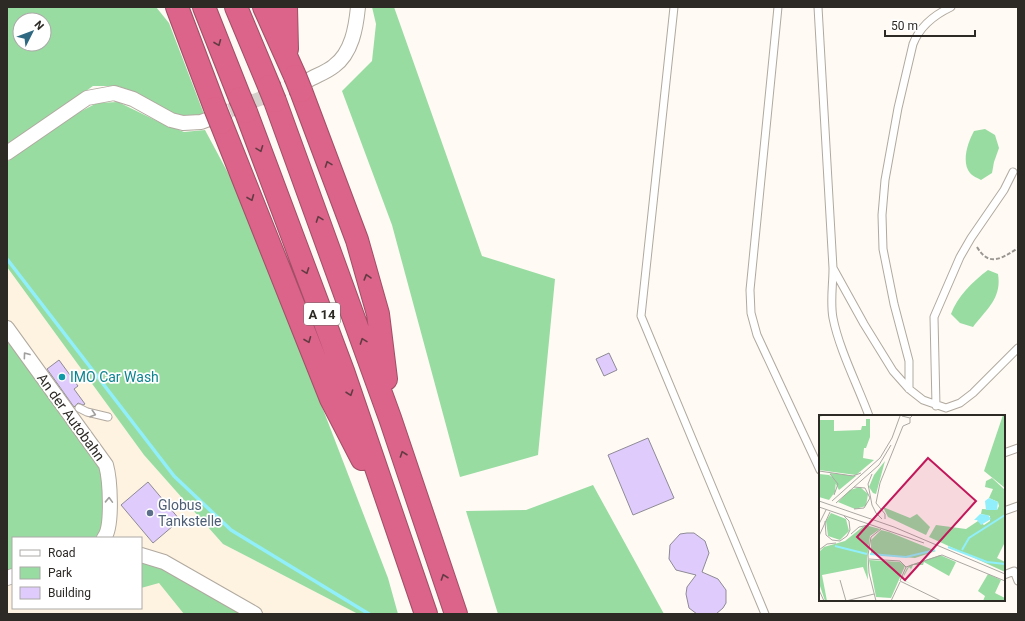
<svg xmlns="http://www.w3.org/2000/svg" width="1025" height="621" font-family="Roboto,sans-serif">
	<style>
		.built { fill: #fef2e0; fill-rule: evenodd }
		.green { fill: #98dca2; fill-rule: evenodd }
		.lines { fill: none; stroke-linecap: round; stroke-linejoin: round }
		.stream { stroke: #90effb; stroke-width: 3.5 }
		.building { fill: #dfccfc; stroke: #8e8a95 }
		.minor-tunnel { stroke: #d5d0cb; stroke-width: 14; stroke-dasharray: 14 7; stroke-linecap: butt }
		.service-casing { stroke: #b0a99f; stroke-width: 9 }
		.minor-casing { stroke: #b0a99f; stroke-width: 16 }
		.motorway-casing { stroke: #9f4f66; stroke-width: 24 }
		.path { stroke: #9a9691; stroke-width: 2; stroke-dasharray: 4 2; stroke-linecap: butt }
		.service { stroke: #fff; stroke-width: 7 }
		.minor { stroke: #fff; stroke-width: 14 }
		.motorway { stroke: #dc6389; stroke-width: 22 }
		.motorway-bridge-casing { stroke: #9f4f66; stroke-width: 24; stroke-linecap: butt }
		.motorway-bridge { stroke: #dc6389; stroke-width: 22 }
		.oneway { stroke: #623b44 }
		.oneway2 { stroke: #a09f9d }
		.culture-dot { fill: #0f9aa8; stroke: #fff; stroke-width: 1.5 }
		.service-dot { fill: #5c6f8a; stroke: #fff; stroke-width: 1.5 }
		.labels { text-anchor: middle; stroke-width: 3.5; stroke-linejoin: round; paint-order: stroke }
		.shield { fill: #fff; stroke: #6c6a67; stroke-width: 1 }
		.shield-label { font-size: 13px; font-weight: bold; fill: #2d2a26 }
		.culture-label { font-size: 14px; fill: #0d838f; stroke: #fff; text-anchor: start }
		.street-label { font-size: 14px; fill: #2d2a26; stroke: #fff }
		.service-label { font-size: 14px; fill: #4e5e75; stroke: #fff; text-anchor: start }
		.inset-river { fill: none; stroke: #90effb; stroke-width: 2 }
		.inset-road { fill: none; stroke: #aba7a2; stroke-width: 1 }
		.view { fill: #c2185b; fill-opacity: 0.15; stroke: #c2185b; stroke-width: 2 }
		.inset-edge { fill: none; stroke: #2d2a26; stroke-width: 2 }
	</style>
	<rect width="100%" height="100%" fill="#fffaf4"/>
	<path class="built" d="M7 267 144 455 223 544 358 614H7ZM13 538H141V608H13Z"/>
	<path class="green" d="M7 7H156L169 23 204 114 195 117 173 115 138 94 118 86H93L7 147ZM20 20H44V44H20Z
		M372 7H394L482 256 555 279 538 455 460 477 392 225 342 91 372 61 376 24Z
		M118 102 157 121 184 132 205 130 242 199 388 578 398 614H358L223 544 144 455 7 267V162L72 116 97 103Z
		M985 129 995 135 999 148 994 162 992 173 981 180C978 178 972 176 970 173 961 162 968 142 974 131Z
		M988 270 998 274C1002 298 987 309 973 327L960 323 951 314C957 297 973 281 988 270Z
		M7 338 100 467C104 484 108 524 96 538H13V568L7 571Z
		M593 485 664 614H498L466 511 526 510Z
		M141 559 153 564 245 614H184L159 583 141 588Z"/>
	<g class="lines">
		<path class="stream" d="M7 259 174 476 231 530 369 614"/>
	</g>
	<path class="building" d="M609 353 617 370 604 376 596 359Z
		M59 360 78 386 74 389 85 404 83 405 78 403 74 407 47 369Z
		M648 438 674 498 633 515 608 455Z
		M148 482 180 520 153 543 121 505Z
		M687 533H694L705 541 709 553 702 572 718 579 726 590V603L723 608 716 614H697L689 608 686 594 687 587 696 575 676 570 669 559 670 545 680 534Z"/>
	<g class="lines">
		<path class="minor-tunnel" d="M210 118 306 81"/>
		<g class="service-casing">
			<path id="service" d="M674 7 641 316 765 614
				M778 7 750 290 751 313 757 335 820 470
				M818 7 833 268 864 324 893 371 909 389 923 400 946 408 960 403 973 393 1018 348
				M833 269C833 285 830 302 833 318 839 349 858 386 869 416
				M909 389V361L894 304 883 249 882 215 885 180 898 108 913 44C920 26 934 15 951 7
				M936 406 934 317 960 257 971 238 1004 190 1013 172
				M79 408 87 412 108 417
				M1004 453 1018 448
				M1004 511 1018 506
				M1004 575 1014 571 1018 581"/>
		</g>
		<g class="minor-casing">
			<path id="minor" d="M307 81C315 76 327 72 334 66 352 53 356 27 358 7
				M7 153 87 98 114 93 133 99 171 120 183 123 201 122 209 119
				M7 328 106 465C110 479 113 527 104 538
				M141 555 164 562 255 614
				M7 578 13 576"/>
		</g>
		<g class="motorway-casing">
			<path id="motorway" d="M177 7 215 108
				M204 7 240 98
				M236 7 269 86
				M264 7 295 76
				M286 7 287 49
				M301 91 357 240 378 314 386 379
				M275 101 390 418 456 614
				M246 112 343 371 426 614
				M221 123 331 399 362 459"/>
		</g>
		<path class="path" d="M977 247C989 267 1001 259 1018 248"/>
		<use href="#service" class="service"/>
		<use href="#minor" class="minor"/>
		<use href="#motorway" class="motorway"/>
		<g class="motorway-bridge-casing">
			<path id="motorway-bridge" d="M295 76 301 91
				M269 86 275 101
				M240 98 246 112
				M215 108 221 123"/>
		</g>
		<use href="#motorway-bridge" class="motorway-bridge"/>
	</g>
	<defs><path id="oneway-chevron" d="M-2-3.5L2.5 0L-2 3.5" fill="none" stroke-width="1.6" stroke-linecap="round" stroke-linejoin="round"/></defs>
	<g class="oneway">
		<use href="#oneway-chevron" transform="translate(218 43) rotate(68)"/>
		<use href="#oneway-chevron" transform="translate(260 149) rotate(69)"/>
		<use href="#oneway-chevron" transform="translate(328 164) rotate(-110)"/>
		<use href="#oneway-chevron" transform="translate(251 198) rotate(68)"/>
		<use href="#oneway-chevron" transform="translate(319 219) rotate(-110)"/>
		<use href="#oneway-chevron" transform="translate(306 271) rotate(70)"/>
		<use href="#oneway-chevron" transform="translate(367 277) rotate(-106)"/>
		<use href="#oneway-chevron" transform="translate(308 340) rotate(68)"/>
		<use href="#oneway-chevron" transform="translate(363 341) rotate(-110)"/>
		<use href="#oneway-chevron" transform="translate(350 393) rotate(71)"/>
		<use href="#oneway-chevron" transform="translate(403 454) rotate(-109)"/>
		<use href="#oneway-chevron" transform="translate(444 577) rotate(-109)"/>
	</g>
	<g class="oneway2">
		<use href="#oneway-chevron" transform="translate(26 355) rotate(-126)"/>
		<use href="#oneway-chevron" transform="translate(93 414) rotate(17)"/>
		<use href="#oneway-chevron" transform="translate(109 500) rotate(-88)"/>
	</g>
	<circle class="culture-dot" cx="62" cy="377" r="4"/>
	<circle class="service-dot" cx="150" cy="513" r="4"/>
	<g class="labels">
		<rect class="shield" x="304" y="303" width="36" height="22" rx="3"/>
		<g class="shield-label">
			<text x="322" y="319">A 14</text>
		</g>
		<g class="culture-label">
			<text x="70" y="382">IMO Car Wash</text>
		</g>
		<g class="street-label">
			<text transform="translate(71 417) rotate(54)" y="5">An der Autobahn</text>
		</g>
		<g class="service-label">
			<text x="158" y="510">Globus<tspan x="158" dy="16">Tankstelle</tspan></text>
		</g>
	</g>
	<g transform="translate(819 415)">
		<rect width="186" height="186" fill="#fffaf4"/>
		<path d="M0 0H6L0 2 1 5H15V16L42 15 43 11H47V4H51V22L47 33H45L44 43 55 45 37 60 0 55ZM184 0H186V73L165 56ZM66 46 57 79 54 78 50 72 55 60ZM11 58 37 61 20 75ZM0 59 10 60 17 65 16 77 10 85 0 82ZM173 63 186 75V127L178 143 186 147V157L110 122 117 110 147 114 159 106 165 110 171 106V101L162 99 163 94 178 95 180 91 179 87 170 83 174 74 166 72 167 66ZM41 72 49 79 47 91 36 94 19 87 31 75ZM64 92 91 103 98 99 111 112 107 120 69 102ZM12 98 27 104 30 116 21 125 9 121 7 106ZM46 110 61 114 51 121 48 143 49 165 44 152 3 160 8 186H6L0 168V137L5 132 26 126ZM62 115 70 117 117 136 96 143 52 139V125ZM121 140 137 147 130 161 105 147 104 150H94L88 163 92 154 90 152 85 161V165L94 170 84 165 85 159 88 153 91 150ZM50 145 81 147 86 151 72 183 57 182ZM169 159 182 165 176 178 186 183V186H164L166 181 159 176Z" fill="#98dca2"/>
		<path d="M170 83 179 87 178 95H167L166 86ZM161 99 169 100 172 104 162 110 158 105H155Z" fill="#90effb"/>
		<path class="inset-river" d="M16 131 48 139M129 132 168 147 186 149M143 135 150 123 186 100M51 139 87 142 116 135"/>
		<path class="inset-road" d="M83 1 91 3 94 0M0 56 34 61 42 58M11 59 19 69 15 80M53 59 49 69 53 90 57 98 63 104M0 86 75 112 186 159M13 86 61 43 73 23 81 1M17 88 60 50 72 30M0 92 105 128M35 94 45 93 51 83 46 73 35 72M66 104V99L57 88 61 68 84 11 91 8V3M6 106 7 120 13 125 21 126 28 121 31 115 30 106 25 101M0 109 7 95M32 119 40 112 50 110M0 121 11 97M0 135 8 129 17 128M50 144 81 146 87 152M21 165 27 186 55 179M0 175 5 186M57 186 50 158 49 140 52 122 62 114M72 186 81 167M122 186 81 166 87 152 123 140 186 166"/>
		<path class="view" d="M109 43 157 86 86 165 38 122Z"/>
		<rect width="186" height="186" class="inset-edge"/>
	</g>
	<rect width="1025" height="621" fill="none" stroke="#2d2a26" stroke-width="16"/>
	<rect x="12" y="537" width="130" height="72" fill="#ffffff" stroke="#abaaa8"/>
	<rect x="20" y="550" width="20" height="6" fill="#ffffff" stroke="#abaaa8"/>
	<text x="48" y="557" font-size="12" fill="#2d2a26">Road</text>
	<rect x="20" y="567" width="20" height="12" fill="#98dca2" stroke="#abaaa8"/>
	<text x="48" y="577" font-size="12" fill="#2d2a26">Park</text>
	<rect x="20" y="587" width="20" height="12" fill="#dfccfc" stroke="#abaaa8"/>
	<text x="48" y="597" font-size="12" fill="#2d2a26">Building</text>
	<g transform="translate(32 32) rotate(48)"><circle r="19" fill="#ffffff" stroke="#abaaa8"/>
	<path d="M0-3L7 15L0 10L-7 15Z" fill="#2e6881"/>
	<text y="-6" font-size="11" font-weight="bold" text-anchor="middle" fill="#2d2a26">N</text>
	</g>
	<path d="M885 30v6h90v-6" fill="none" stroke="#2d2a26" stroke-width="2"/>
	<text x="891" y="30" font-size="12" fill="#2d2a26" stroke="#ffffff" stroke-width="3" paint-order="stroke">50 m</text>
</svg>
